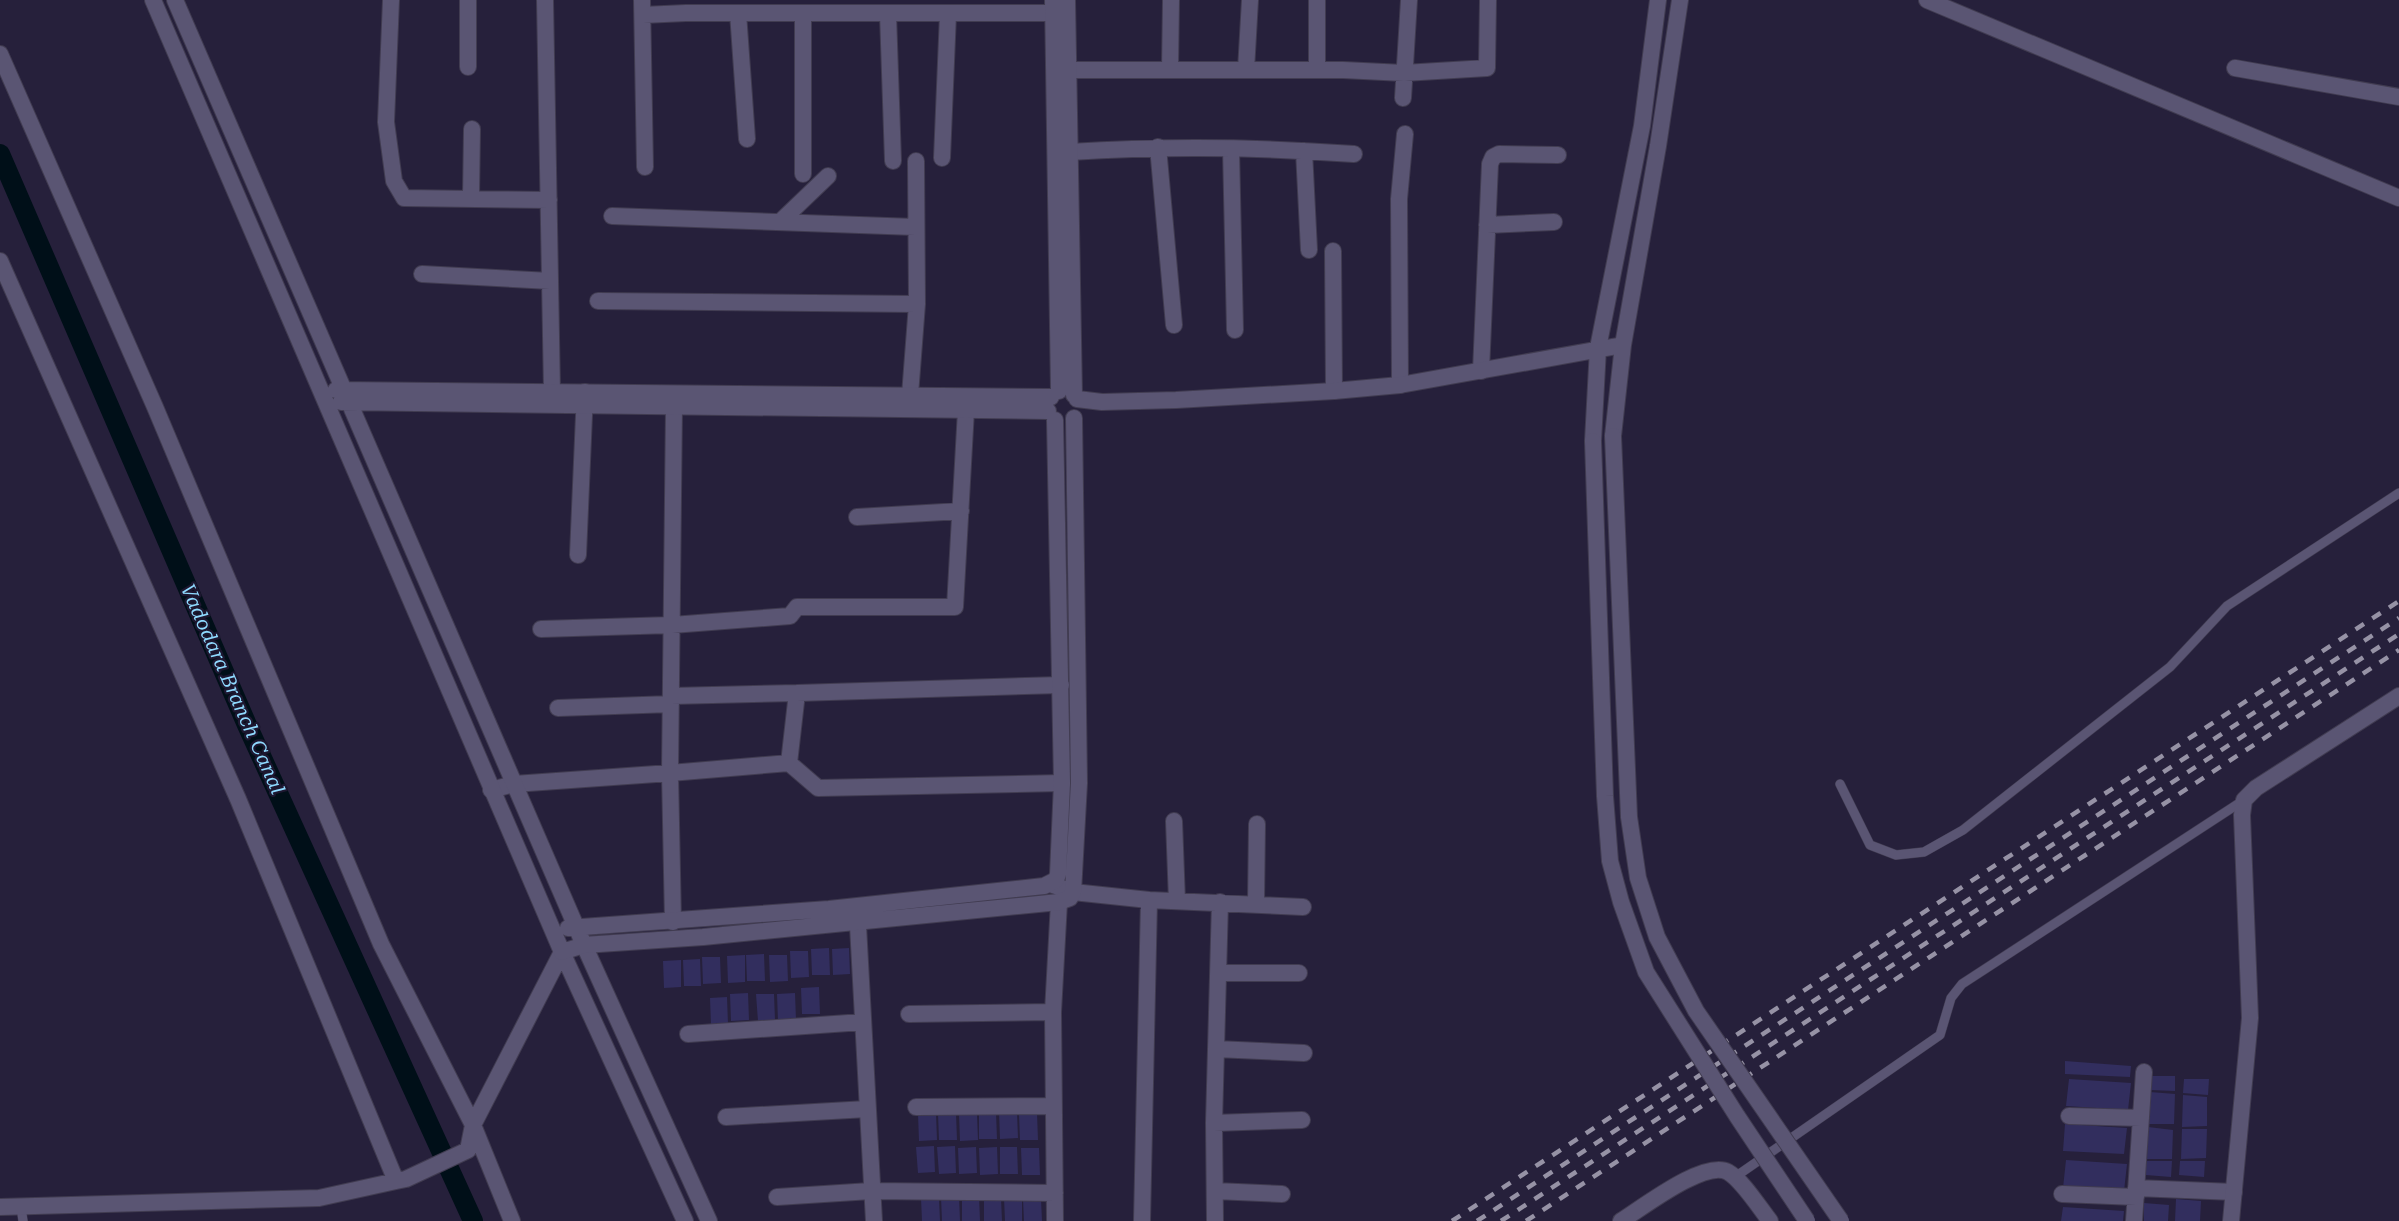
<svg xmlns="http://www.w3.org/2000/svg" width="2399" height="1221" font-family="'Roboto Serif',serif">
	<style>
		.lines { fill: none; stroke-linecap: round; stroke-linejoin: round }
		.canal { stroke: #000f18; stroke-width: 20 }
		.building { fill: #322e5e }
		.service-casing { stroke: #413c51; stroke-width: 10 }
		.minor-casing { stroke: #413c51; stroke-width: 18 }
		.tertiary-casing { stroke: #413c51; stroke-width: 18 }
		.service { stroke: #5a5573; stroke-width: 9 }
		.minor { stroke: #5a5573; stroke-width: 16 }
		.tertiary { stroke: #5a5573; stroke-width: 16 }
		.rail { stroke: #9692a5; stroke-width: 4.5; stroke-dasharray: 10 10; stroke-linecap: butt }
		.tertiary-bridge-casing { stroke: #413c51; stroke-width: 18; stroke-linecap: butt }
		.tertiary-bridge { stroke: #5a5573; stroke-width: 16 }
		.labels { text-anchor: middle; stroke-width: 4.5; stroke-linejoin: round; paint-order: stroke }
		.water-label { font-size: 20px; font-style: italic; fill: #8fdaff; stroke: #1d1730 }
	</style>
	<rect width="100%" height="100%" fill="#26203b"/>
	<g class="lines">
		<path class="canal" d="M0 154 247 725 473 1221"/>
	</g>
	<path class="building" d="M829 948 830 975H812L811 949Z
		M849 948 850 974 833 975 832 949Z
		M790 951H808L809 977 791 978Z
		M764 954 765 981H747L746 955Z
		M745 955V982L728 983 727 956Z
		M769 955H787L788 981 770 982Z
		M702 957H720L721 983 703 984Z
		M700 959 701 986H684L683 960Z
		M681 960V987L664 988 663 961Z
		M819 987 820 1014H802L801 988Z
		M748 993 749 1020 731 1021 730 994Z
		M795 993 796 1020 778 1021 777 994Z
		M756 994H774L775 1020 758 1021Z
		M727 997 728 1024 711 1025 710 998Z
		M2065 1061 2131 1066 2130 1077 2065 1074Z
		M2150 1076H2175V1091L2150 1090Z
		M2069 1079 2131 1083 2128 1110 2066 1106Z
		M2184 1079H2209L2208 1095 2183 1093Z
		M2150 1092 2175 1094 2174 1124H2149Z
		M2183 1095 2207 1097V1126L2182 1127Z
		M996 1112 997 1139H979V1113Z
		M999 1112H1017L1018 1138 1000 1139Z
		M936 1113 937 1140 919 1141 918 1114Z
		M956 1113 957 1140H939L938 1114Z
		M1037 1113 1038 1140H1020L1019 1114Z
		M959 1114H977L978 1140 960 1141Z
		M2065 1124 2127 1128 2124 1154 2063 1151Z
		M2148 1127 2173 1130 2172 1159H2147Z
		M2182 1129H2207L2206 1158 2181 1159Z
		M934 1146 935 1172 918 1173 916 1147Z
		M955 1146 956 1173 939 1174 937 1147Z
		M976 1147 977 1173 959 1174 958 1148Z
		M997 1147 998 1174 980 1175 979 1148Z
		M1000 1147H1017L1018 1174H1000Z
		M1021 1148H1039L1040 1175H1022Z
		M2066 1160 2127 1164 2124 1191 2063 1188Z
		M2146 1161H2172L2171 1177 2146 1175Z
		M2180 1161H2205L2204 1177 2179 1175Z
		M959 1196 960 1221H942L941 1197Z
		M962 1196H979L980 1221H962Z
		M1022 1197V1221H1005L1004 1198Z
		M921 1198H939L940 1221H922Z
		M984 1198H1001L1002 1221H984Z
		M1023 1199H1041L1042 1221H1024Z
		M2176 1199 2201 1201 2200 1221H2175Z
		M2144 1203 2169 1205 2168 1221H2144Z
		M2063 1207 2124 1211 2123 1221H2061Z"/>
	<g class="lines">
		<g class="service-casing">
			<path id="service" d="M1840 784 1870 845 1896 855 1924 852 1963 830 2170 667 2227 606 2399 493
				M1735 1177 1940 1035 1951 998 1962 984 2244 800
				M21 1207 23 1221"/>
		</g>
		<g class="minor-casing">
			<path id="minor" d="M391 0 386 122 394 181 404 198 549 200
				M545 0 552 392
				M642 0 645 167
				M738 13 747 139
				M888 14 893 161
				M643 15 686 13H1067
				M0 54 155 407 381 944 473 1125 512 1221
				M468 67V0
				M2235 68 2399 97
				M1068 70H1343L1404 73 1487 68 1488 0
				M1170 70 1171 0
				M1246 70 1250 0
				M1317 70V0
				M1403 98 1409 0
				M1158 147 1174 325
				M1231 149 1235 330
				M1304 151 1309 250
				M1070 152C1165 146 1259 147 1354 154
				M942 158 948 14
				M803 174V14
				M471 198 472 129
				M612 216 915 227
				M780 222 828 176
				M1487 225 1554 222
				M1333 251 1334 391
				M0 261 238 799 396 1181 406 1179 468 1150 473 1125 562 952
				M422 274 550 281
				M598 301 917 304
				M1481 371 1490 164 1493 157 1499 154 1558 155
				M1400 385 1399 199 1405 134
				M910 395 917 304 916 161
				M674 406 670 773 789 763 797 693 1061 685
				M857 517 961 511
				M578 555 585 392
				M541 629 672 625 790 616 797 607H955L966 410
				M671 696 797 693
				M558 708 671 704
				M789 763 818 788 1062 783
				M491 790 514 784 670 773 673 922
				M1174 821 1177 901
				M1050 884 1073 892 1149 900 1142 1221
				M1149 900 1303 907
				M1256 904 1257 824
				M857 907 874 1221
				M584 945 709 1221
				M562 952 685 1221
				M1218 973H1299
				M909 1014 1053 1012
				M688 1034 863 1022
				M1216 1049 1304 1053
				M916 1107 1054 1106
				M2069 1116 2141 1118
				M726 1117 867 1109
				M1214 1123 1302 1120
				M2136 1188 2234 1192
				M1215 1191 1282 1194
				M2062 1194 2136 1197
				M777 1197 871 1191 1055 1193
				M0 1207 319 1198 396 1181
				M1055 1221 1053 1012 1059 902
				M1215 1221 1214 1123 1220 902
				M1621 1221C1642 1208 1705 1159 1728 1172 1742 1180 1759 1207 1770 1221
				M2134 1221 2144 1072"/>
		</g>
		<g class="tertiary-casing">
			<path id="tertiary" d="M153 0 562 952 584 945 703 937 1059 902 1070 898 1073 892 1079 783 1074 418
				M175 0 584 945
				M1053 0 1059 391
				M1067 0 1074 395
				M1927 0 2399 198
				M336 390 1051 397
				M1077 399 1102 402 1176 400 1334 391 1400 385 1623 345
				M341 402 1048 411
				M1613 436 1623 345 1658 146 1680 0
				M1593 441 1598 348 1642 126 1658 0
				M568 928 829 909 1044 886 1056 880 1058 874 1062 783 1055 420
				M2231 1221 2250 1018 2242 815 2244 800 2256 788 2399 696"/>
		</g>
		<use href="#service" class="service"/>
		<use href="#minor" class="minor"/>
		<use href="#tertiary" class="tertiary"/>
		<path class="rail" d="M1452 1221 2399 601
			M1477 1221 2399 618
			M1501 1221 2399 634
			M1526 1221 2399 650"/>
		<g class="tertiary-bridge-casing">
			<path id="tertiary-bridge" d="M1613 436 1629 817 1638 878 1657 937 1696 1011 1841 1221
				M1593 441 1605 796 1610 861 1621 902 1646 972 1737 1116 1807 1221"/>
		</g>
		<use href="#tertiary-bridge" class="tertiary-bridge"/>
	</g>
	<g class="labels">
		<g class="water-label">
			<text transform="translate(233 689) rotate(66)" y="7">Vadodara Branch Canal</text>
		</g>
	</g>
</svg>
